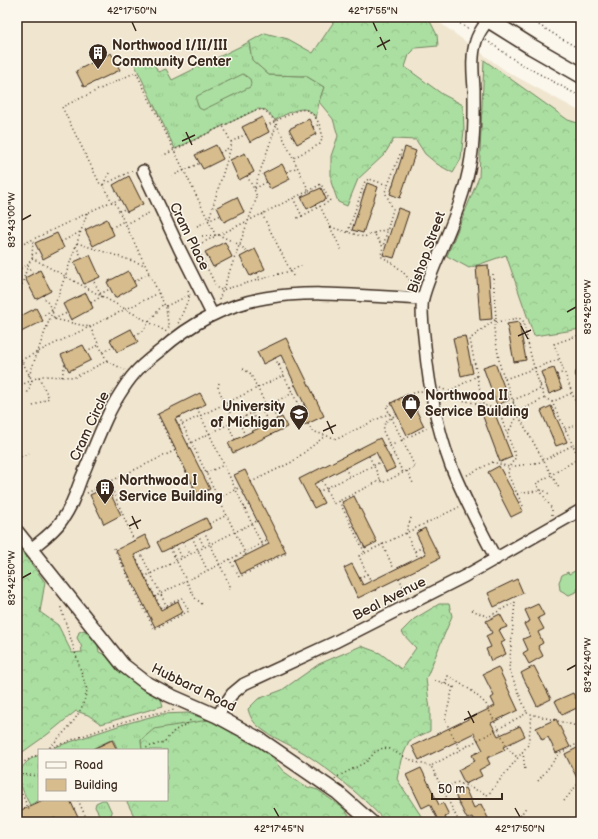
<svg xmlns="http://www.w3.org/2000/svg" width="598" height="839" font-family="'Balsamiq Sans',sans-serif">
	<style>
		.built { fill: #f0e6d0; fill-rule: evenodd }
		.grass { fill: url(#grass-tufts); stroke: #738460 }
		.forest { fill: url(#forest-crowns); stroke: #738460 }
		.park { fill: #abdfa1; stroke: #738460 }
		.building { fill: #d7bd8d; stroke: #3b2a1e }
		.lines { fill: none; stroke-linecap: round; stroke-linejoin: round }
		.service-casing { stroke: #3b2a1e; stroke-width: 8 }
		.minor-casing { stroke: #3b2a1e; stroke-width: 14 }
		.tertiary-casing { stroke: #3b2a1e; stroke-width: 16 }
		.secondary-casing { stroke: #3b2a1e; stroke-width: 18 }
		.path { stroke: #3b2a1e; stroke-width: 1.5; stroke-dasharray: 1 3; stroke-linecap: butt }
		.service { stroke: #fbf7ec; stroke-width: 5.5 }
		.minor { stroke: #fbf7ec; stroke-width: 11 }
		.tertiary { stroke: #fbf7ec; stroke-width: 13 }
		.secondary { stroke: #fbf7ec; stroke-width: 15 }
		.ticks { fill: none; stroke: #3b2a1e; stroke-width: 1.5 }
		.labels { text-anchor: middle; stroke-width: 3; stroke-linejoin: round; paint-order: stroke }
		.poi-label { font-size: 14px; font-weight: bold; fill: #3b2a1e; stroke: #fbf7ec; text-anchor: start }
		.street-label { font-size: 14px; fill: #3b2a1e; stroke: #fbf7ec }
		.neatline { fill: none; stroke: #3b2a1e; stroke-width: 1.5 }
		.ticks-label { font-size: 10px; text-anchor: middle; fill: #3b2a1e }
	</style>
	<defs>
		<pattern id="grass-tufts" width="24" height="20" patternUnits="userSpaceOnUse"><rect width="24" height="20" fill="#abdfa1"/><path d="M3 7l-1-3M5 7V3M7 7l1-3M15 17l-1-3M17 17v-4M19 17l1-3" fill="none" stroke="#94c08a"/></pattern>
		<pattern id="forest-crowns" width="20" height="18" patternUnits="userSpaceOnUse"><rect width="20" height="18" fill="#abdfa1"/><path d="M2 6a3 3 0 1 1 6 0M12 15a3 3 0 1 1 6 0" fill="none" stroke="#94c08a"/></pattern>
	</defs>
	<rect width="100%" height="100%" fill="#fbf7ec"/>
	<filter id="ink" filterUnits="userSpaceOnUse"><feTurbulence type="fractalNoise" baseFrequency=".025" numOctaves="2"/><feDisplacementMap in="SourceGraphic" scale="8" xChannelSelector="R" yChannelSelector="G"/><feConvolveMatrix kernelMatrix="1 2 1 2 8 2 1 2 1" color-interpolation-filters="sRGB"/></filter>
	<g filter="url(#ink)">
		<path class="built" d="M17 17H432L506 71 581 112V822H17ZM39 750H167V800H39Z"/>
		<path class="grass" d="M249 42 252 60 269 75 306 76 324 87 319 102 316 119C307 100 289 113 275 120L266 110 258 109 175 149 135 65 148 59H152L158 72 166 69 172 80Z
			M188 713 208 720 141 740 142 750H118L113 739 94 748 95 750H54L55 747 121 725 161 714Z
			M39 755 40 800 30 805C19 785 11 766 39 755Z
			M102 800H106L112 813 110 816 104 819 101 818 95 807 96 803Z"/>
		<path class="forest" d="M332 17H428L437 35 438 46 416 48 409 55 405 67 442 94 463 105 464 130 461 159 453 173 437 164 425 154 416 140 394 139 384 155 358 179 347 206 338 202 331 182V156L338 136 333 119 319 102 324 87 306 76 269 75 252 60 249 42 265 33 288 39 313 53 333 23Z
			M484 60 568 120 581 124V329L534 336 506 255 469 268 447 256 479 177Z
			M17 545 45 582 40 612 58 625 72 653 82 652 81 645 77 638 79 632 84 630 97 640 99 652 108 656 160 696 163 706 101 724 88 715 76 711 48 734 17 756Z
			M439 604H449L452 616 426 679 430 709V731L409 741 401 760 397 779 425 822H386C362 796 333 772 304 753 289 744 272 738 259 727 253 722 250 717 248 709L258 699 282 690 319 664 361 646 380 653 401 669 416 648 401 632 414 619Z
			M208 720 217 721 230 727 268 753 283 771 304 786 318 790 343 808 354 822H137L126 800H167V750H142L141 740 154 729Z"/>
		<path class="park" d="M243 74 250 79 251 83 250 87 203 110 199 108 196 100 197 96Z
			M581 568V587L577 589 578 591 569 595 560 590 559 582 562 575 568 572 569 574Z"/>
		<path class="building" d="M111 53 120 70 84 87 76 71Z
			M262 117 269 132 250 142 242 127Z
			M309 119 316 134 297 144 289 129Z
			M216 145 223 159 203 169 195 155Z
			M405 147 416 151 400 198 390 194Z
			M245 153 254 172 239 180 230 160Z
			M282 164 290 179 270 189 263 174Z
			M129 176 143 204 127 212 113 185Z
			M367 183 378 187 363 233 352 230Z
			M321 188 326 199 307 209 301 197Z
			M237 197 244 212 224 222 217 207Z
			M398 208 409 212 394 258 383 255Z
			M107 219 114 235 93 246 85 230Z
			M57 233 64 248 43 259 35 243Z
			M225 242 232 257 213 267 205 252Z
			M255 249 265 269 250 276 240 257Z
			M90 255 100 277 84 284 74 262Z
			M488 265 492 319 480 320 476 266Z
			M40 270 51 291 36 299 25 278Z
			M128 271 136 286 115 298 107 282Z
			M86 293 93 308 71 320 63 304Z
			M36 308 43 321 21 332 17 324V318Z
			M519 322 526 360 514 362 507 324Z
			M131 329 138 342 117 352 110 340Z
			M465 336 473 373 461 376 453 338Z
			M286 338 324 416 296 429 291 418 307 410 281 355 263 364 257 352Z
			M83 345 91 360 69 371 61 355Z
			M495 363 509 400 497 405 483 367Z
			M554 368 562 389 549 394 541 372Z
			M200 393 206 404 175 419 210 489 198 495 158 414Z
			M408 394 424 426 407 435 391 403Z
			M551 406 567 442 556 446 541 411Z
			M493 409 512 457 500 462 482 414Z
			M282 417 287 427 233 453 228 443Z
			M380 438 395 468 386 472 376 452 314 484 324 503 314 508 299 479Z
			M499 466 523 511 511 517 488 472Z
			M245 470 286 552 241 574 235 561 269 544 234 475Z
			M107 487 121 515 104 524 90 495Z
			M354 496 377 542 365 548 342 502Z
			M206 518 211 528 162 552 157 542Z
			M425 528 440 558 358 598 344 568 352 564 363 585 426 554 416 533Z
			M145 535 151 547 134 555 161 610 178 601 183 612 155 627 116 550Z
			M517 579 523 593 494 607 488 593Z
			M538 604 544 615 538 618 544 629 538 632 543 643 538 646 543 656 529 664 523 653 528 650 523 639 530 636 524 624 530 621 525 610Z
			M500 614 507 627 499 630 505 641 501 643 506 654 491 661 486 649 491 647 486 636 492 633 486 621Z
			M534 666 551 699 537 706 521 673Z
			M498 667 518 710 491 723 498 736 520 726 525 736 503 747 505 750 487 758 490 764 479 770 482 776 465 784 458 770 475 761 472 755 483 750 474 733 419 760 412 746 495 706 491 698 494 696 483 674Z
			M573 693 576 699 581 696V706L562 715 555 701Z
			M556 719 570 747 556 753 548 737 542 740 536 728Z
			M112 740 117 750H91Z
			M581 746V786L565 754Z
			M421 768 439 805 443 803 449 815 445 817 447 822H439L430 804 422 808 406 775Z
			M465 788 474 808 481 804 490 822H475L472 817 467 819 454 793Z
			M43 800H70L80 822H57L55 818 46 822H17V812Z"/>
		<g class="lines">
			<g class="service-casing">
				<path id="service" d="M579 374H581"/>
			</g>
			<g class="minor-casing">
				<path id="minor" d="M488 20C484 26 478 33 476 41 471 56 473 73 474 89 474 112 475 135 471 158 466 192 452 224 439 255 433 269 427 283 423 298 420 310 424 333 425 346 429 387 437 428 451 466 464 498 480 529 496 559
					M143 171 179 248 212 314
					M31 549C42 540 54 532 62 520 71 508 76 493 81 479 90 458 98 436 108 415 113 404 126 383 134 374 141 365 152 357 161 350 244 276 322 295 423 299
					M217 716 232 694 244 684 335 642 465 576 581 510"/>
			</g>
			<g class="tertiary-casing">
				<path id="tertiary" d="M17 532 123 665 145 682 169 695 217 716 261 740 338 793 371 822"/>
			</g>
			<g class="secondary-casing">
				<path id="secondary" d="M484 17 532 47 581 75"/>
			</g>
			<path class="path" d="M450 17 470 30
				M525 17 581 50
				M486 40 516 61 581 97
				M266 126 296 111C300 110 303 109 306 110 317 113 326 135 320 144L293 158
				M313 127 318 125
				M231 142 246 134
				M220 153 230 147
				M162 156 255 110H265L275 121 309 191 293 198 302 216 295 219
				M132 171 103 185 100 184 62 107 136 72 216 236 190 249
				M287 172 298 167
				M109 173 103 185 112 202 116 204 119 211 166 308 169 331
				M172 176 200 163
				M247 176 254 189 267 182
				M388 185 402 149
				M320 206 330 227 364 237 374 233 383 247 381 255 382 257C397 265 407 274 415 289
				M119 211 125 209
				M302 216 330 201 321 184 309 191
				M209 219 231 147V142L223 126
				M126 224 151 212
				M197 226 221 215
				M330 227 342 251
				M111 228 124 221
				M348 232 365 181 369 179 388 185 385 192 393 209 383 247
				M374 233 388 229
				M219 235 262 214H264
				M202 236 219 235 240 245 248 253
				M194 241 216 286 218 289 222 290 290 271 303 265
				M61 242 80 232
				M77 243 145 265
				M76 246 82 258
				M17 247 108 203 120 200
				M32 255 39 252
				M32 258 167 332
				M17 270 28 265 33 274
				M257 273 260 279
				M493 274 496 319
				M293 276 262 214 293 198
				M134 281 150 273
				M188 291 190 295
				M100 294 110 289
				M43 295 52 310 54 319 90 327 107 361
				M17 300 28 265 32 258 33 239
				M219 300 257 197 254 189 276 126
				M91 303 102 296 93 280
				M166 306 190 295 178 324
				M41 317 52 310
				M54 319 67 313
				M496 322 519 318 523 321C529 347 534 373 545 398L552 402 573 445
				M17 328 19 327
				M135 335 143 331 149 322 164 303
				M581 341 579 335 554 344 581 417
				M86 351 99 345
				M17 352 32 380 27 394
				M103 352 114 346
				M275 358 302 412
				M21 360 159 293
				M17 365 22 362
				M279 365 284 362
				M243 369 250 373 266 405
				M557 375 564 372
				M29 376C48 322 69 268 87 213
				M477 376 470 339 496 319 494 329 500 366 505 379 560 359
				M62 377 65 363
				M505 379 518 415 559 488
				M17 381 20 386
				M219 383 218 388 234 421
				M540 385 545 384
				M17 387 41 376 75 377 107 361 125 370
				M290 387 295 385
				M440 388 445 390 446 393 477 376 483 405 498 409 507 434
				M446 393 449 397 483 405
				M513 400 540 389
				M552 402 572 393
				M269 404 277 419
				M33 406 49 398 39 377
				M300 407 305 404
				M197 408 263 547
				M261 409 269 423
				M498 409 514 403
				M252 413 260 428
				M157 414 197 495
				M397 414 385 422 383 431 403 473
				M245 416 252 432
				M179 417 246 555
				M238 420 245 435
				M228 424 235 440
				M308 424 312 431 337 439 390 413
				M179 426 284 375
				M565 429 581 423
				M188 444 293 393
				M384 446 389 443
				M390 446 429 427
				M369 456 382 483 415 467 386 406 414 393 422 391
				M390 457 394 455
				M17 458 30 453
				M345 468 350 477
				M407 471 414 485
				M206 473 224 465
				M467 475 493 462 509 467 541 462 550 457 573 445 581 463
				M381 480 333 504 326 488 381 462
				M251 482 292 462 325 436
				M318 492 326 488 322 480
				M87 493 108 483
				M517 494 543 490 549 494
				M111 495 114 493
				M219 498 240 487
				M339 501 365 553 359 556 367 574 359 578
				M523 506 508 475 509 467 516 457 507 434 521 410 545 398
				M244 507 249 505
				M552 515V509L536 484 581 457
				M411 518 406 533 418 558
				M209 524 227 515
				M204 531 230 586 229 592
				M198 534 204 547
				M192 537 207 570
				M134 541 109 482 176 450
				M183 541 190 554
				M382 544 394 569
				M176 545 182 558
				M114 548 154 629 189 611 182 598 161 608 135 556
				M170 548 195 598 202 604
				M415 551 423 547
				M140 552 167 607
				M365 553 459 507
				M231 562 239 577 287 553
				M367 574 371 581
				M144 577 257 521
				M399 578 407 594
				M375 590 377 593
				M154 597 267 541
				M515 602 509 669 527 713
				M472 610 488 617 515 602
				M435 680 456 688
				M445 684 448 676 472 691 486 704 508 749 518 758
				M453 687 445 720 460 750
				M46 750 49 748C68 728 81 718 87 690L60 605
				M51 750 49 748C90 734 131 716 175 710
				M143 750 148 747 164 742 174 731 188 723 192 718
				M523 752 525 771
				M17 764 22 763 39 754
				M18 774 39 776
				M17 777 21 764
				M335 779 337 777 366 762 375 752 383 748 390 749 402 756 419 763 431 766
				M538 781 560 753 581 742
				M17 783 30 812
				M443 789 457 782 488 795 528 745 532 715
				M78 800 88 822
				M564 801 581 780
				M459 822 431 766 527 713 581 727
				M510 822 520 816 527 806"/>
			<use href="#service" class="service"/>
			<use href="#minor" class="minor"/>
			<use href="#tertiary" class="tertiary"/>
			<use href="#secondary" class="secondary"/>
		</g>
	</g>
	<path class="ticks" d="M132 22 136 31M373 22 377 31M380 37 386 50M377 47 390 40M186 132 192 145M182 141 195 135M22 220 31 215M567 312 576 307M521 326 528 339M518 336 531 330M327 421 333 434M323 431 336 425M132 516 138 529M129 526 141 520M22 578 31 573M567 670 576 665M468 711 474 723M464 720 477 714M274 808 279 817M515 808 520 817"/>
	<defs>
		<g id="building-pin" transform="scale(1)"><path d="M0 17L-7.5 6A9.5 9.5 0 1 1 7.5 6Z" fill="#3b2a1e" stroke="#fbf7ec"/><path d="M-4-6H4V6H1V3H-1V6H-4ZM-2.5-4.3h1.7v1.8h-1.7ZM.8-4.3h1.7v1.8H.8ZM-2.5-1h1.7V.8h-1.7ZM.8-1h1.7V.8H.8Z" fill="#fff"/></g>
		<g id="shop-pin" transform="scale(1)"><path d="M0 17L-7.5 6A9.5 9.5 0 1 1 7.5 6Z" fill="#3b2a1e" stroke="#fbf7ec"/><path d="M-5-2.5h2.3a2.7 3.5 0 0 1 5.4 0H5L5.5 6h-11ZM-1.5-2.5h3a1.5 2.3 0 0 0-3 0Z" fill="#fff"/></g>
		<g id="university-pin" transform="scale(1)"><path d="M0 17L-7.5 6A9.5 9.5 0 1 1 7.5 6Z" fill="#3b2a1e" stroke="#fbf7ec"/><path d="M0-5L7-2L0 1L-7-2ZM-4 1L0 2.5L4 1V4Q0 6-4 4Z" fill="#fff"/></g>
	</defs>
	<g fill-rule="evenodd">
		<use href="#building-pin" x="98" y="53"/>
		<use href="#shop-pin" x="411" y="403"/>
		<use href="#university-pin" x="299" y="414"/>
		<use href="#building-pin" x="105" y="488"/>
	</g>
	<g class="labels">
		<g class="poi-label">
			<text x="112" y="50">Northwood I/II/III<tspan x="112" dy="16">Community Center</tspan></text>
			<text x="425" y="400">Northwood II<tspan x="425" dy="16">Service Building</tspan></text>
			<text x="285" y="411" text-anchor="end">University<tspan x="285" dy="16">of Michigan</tspan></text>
			<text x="119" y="485">Northwood I<tspan x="119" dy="16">Service Building</tspan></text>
		</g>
		<g class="street-label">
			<text transform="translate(190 236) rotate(64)" y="5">Cram Place</text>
			<text transform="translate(426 252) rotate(-70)" y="5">Bishop Street</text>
			<text transform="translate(89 426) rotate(-65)" y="5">Cram Circle</text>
			<text transform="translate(389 598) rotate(-27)" y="5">Beal Avenue</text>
			<text transform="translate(194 687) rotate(26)" y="5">Hubbard Road</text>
		</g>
	</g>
	<rect width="598" height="839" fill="none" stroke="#fbf7ec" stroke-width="44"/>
	<rect x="38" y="749" width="130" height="52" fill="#fbf7ec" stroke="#aea59a"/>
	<rect x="46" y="762" width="20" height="6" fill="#fbf7ec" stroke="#aea59a"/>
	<text x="74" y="769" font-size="12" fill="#3b2a1e">Road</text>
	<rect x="46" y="779" width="20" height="12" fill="#d7bd8d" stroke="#aea59a"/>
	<text x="74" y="789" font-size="12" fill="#3b2a1e">Building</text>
	<path d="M432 793v6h70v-6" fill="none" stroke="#3b2a1e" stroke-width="2"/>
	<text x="438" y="793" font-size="12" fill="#3b2a1e" stroke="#fbf7ec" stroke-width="3" paint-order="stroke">50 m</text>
	<rect x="22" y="22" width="554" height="795" class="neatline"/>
	<g class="ticks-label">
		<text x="132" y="14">42°17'50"N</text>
		<text x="373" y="14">42°17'55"N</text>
		<text transform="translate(11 220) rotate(-90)" y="4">83°43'00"W</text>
		<text transform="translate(587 307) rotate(-90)" y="4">83°42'50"W</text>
		<text transform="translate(11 578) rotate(-90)" y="4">83°42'50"W</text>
		<text transform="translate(587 665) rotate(-90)" y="4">83°42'40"W</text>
		<text x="279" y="832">42°17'45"N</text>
		<text x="520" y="832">42°17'50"N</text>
	</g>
</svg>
